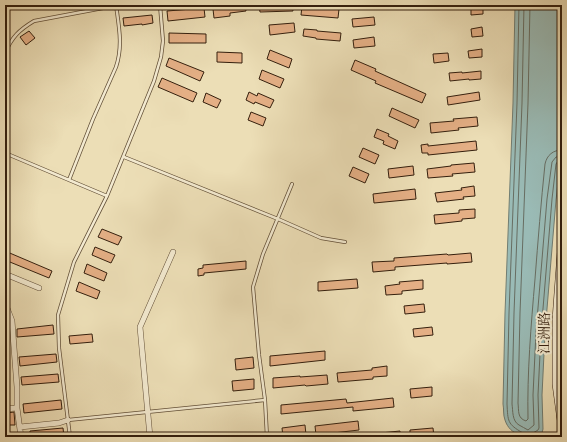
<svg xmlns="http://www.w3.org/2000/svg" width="567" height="442" font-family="'EB Garamond','Noto Serif SC',serif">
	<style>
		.water { fill: #9abbb6; stroke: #717d72 }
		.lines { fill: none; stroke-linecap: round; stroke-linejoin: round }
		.shore { stroke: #676d62; stroke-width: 1 }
		.building { fill: #e4af85; stroke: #341f0d }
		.lane-casing { stroke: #624f37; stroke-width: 4 }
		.street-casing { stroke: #624f37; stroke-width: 6 }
		.secondary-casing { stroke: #341f0d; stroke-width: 8 }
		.lane { stroke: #f3ead0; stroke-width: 2.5 }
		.street { stroke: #f3ead0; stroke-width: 5 }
		.secondary { stroke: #f3ead0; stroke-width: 7 }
		.labels { text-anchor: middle; stroke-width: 4; stroke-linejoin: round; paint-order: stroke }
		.street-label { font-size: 14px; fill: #341f0d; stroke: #f3ead0 }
	</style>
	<rect width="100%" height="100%" fill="#ecdeb6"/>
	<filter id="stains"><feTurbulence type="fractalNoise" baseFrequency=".005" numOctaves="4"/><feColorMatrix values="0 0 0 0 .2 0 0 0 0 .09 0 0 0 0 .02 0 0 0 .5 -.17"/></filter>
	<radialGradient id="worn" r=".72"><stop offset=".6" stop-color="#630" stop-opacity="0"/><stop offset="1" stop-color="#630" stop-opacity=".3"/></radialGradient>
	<path class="water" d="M515 5H562V148L556 200 545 333 542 395 543 429 542 433C527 439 510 436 505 420 503 415 504 409 503 404L505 313 513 103Z"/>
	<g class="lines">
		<path class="shore" d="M519 5 517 103 509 313 507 404C508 421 507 424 523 433L524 437
			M524 5 522 103 514 313 512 404C513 411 512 421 519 425 522 427 525 428 528 430L534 425 533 395 536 332 547 199 552 162 556 157 562 156
			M530 5 528 103 520 313 518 403C519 411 517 418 526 421L528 419C527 373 531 326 535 279 538 241 541 202 545 164 547 155 553 150 562 150
			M532 437 533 433 538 430 539 428 538 395 541 333 552 199 556 164 558 161H562"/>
	</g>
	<path class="building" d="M229 5H245L246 11 230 13V16L214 18 213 9 229 7Z
		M259 5H292L293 11 260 12Z
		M302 6 339 9 338 18 301 15Z
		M471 7H483V14L471 15Z
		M204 8 205 17 168 21 167 11Z
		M152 15 153 23 142 25V24L124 26 123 18Z
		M374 17 375 25 353 27 352 19Z
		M294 23 295 32 270 35 269 25Z
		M482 27 483 36 472 37 471 29Z
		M304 29 317 30V31L341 33 340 41 316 39V38L303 36Z
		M29 31 35 38 26 45 20 37Z
		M169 33 206 34V43H169Z
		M374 37 375 46 354 48 353 40Z
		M482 49V57L469 58 468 51Z
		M270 50 292 59 289 68 267 59Z
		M217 52 242 53V63L217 62Z
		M448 53 449 61 434 63 433 54Z
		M169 58 204 72 200 81 166 66Z
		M355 60 376 69 375 71 426 94 422 103 375 83 376 81 351 70Z
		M262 70 284 79 280 88 259 79Z
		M481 71V79L469 80V79L450 81 449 73 462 72V73Z
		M162 78 197 93 193 102 158 87Z
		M249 92 257 96 258 93 274 100 270 108 255 102 254 104 246 100Z
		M479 92 480 100 448 105 447 97Z
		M206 93 221 100 217 108 203 102Z
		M392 108 419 120 415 128 389 116Z
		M251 112 266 118 263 126 248 120Z
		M477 117 478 126 458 128 459 130 431 133 430 123 454 121 453 119Z
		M377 129 389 134 388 136 398 141 395 149 383 144 384 141 374 137Z
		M476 141 477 150 428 155V153H422L421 145 428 144V146Z
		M363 148 379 155 375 164 359 157Z
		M474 163 475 172 452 174 453 176 428 178 427 169 451 166V165Z
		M413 166 414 175 389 178 388 169Z
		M353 167 369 174 365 183 349 176Z
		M474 186 475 196 463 197 464 199 437 202 435 193 462 190 461 188Z
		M415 189 416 199 374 203 373 194Z
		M475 209V218L462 219V221L435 224 434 215 459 213V210Z
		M102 229 122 237 118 245 98 237Z
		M95 247 115 255 111 263 92 255Z
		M5 251 52 271 49 278 5 260Z
		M471 253 472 262 447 264V263L395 267V270L373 272 372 262 394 261V258L447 254 448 255Z
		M246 261V269L204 273V275L198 276V269L203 268V265Z
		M87 264 107 273 104 281 84 273Z
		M357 279 358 288 318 291V282Z
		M423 280V289L402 291V294L386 295 385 286 400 284 399 282Z
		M79 282 100 291 97 299 76 291Z
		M424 304 425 312 405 314 404 306Z
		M53 325 54 334 17 337V329Z
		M432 327 433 335 414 337 413 329Z
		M92 334 93 342 70 344 69 336Z
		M325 351V360L270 366V356Z
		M56 354 57 362 20 366 19 357Z
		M253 357 254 368 236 370 235 359Z
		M387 366V376L373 377V379L338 382 337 373 372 370V368Z
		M58 374 59 382 22 385 21 377Z
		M327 375 328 384 306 386 305 385 273 388V378L300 376V377Z
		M254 379V389L233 391 232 381Z
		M432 387V396L411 398 410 389Z
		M393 398 394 407 353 411V407L281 414V405L346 399 347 403Z
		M61 400 62 409 24 413 23 404Z
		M14 412 15 425H8L7 413Z
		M358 421 359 430 316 435 315 426Z
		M305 425 306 435 283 437 282 428Z
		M63 428 64 437H30V431Z
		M433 428 434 437H410V430Z
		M400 431V437H372L371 434Z"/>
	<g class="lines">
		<g class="lane-casing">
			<path id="lane" d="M5 53C12 37 19 30 34 21L119 5
				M5 153 69 180
				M124 157 278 219 321 238 345 242
				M107 196 69 180 93 119 116 67C123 46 119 27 116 5
				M68 420 265 400
				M70 437 59 348 58 315 74 262 107 196 154 81 161 57 163 41 160 5
				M267 437 265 400 259 355 253 287 263 254 292 184"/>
		</g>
		<g class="street-casing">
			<path id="street" d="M5 274 39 288
				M5 306 7 308 12 321 17 387V408
				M5 409 17 408 21 437
				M20 427 59 423 68 420
				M150 437 140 327 173 252"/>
		</g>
		<g class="secondary-casing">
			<path id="secondary" d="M562 239 556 320V384L562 428"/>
		</g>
		<use href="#lane" class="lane"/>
		<use href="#street" class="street"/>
		<use href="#secondary" class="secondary"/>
	</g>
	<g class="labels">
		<g class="street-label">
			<text transform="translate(544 333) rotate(-89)" y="5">江洲路</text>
		</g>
	</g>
	<rect width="567" height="442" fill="none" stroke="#ecdeb6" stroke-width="20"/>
	<rect x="6" y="6" width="555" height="430" fill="none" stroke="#341f0d" stroke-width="2"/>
	<rect x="10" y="10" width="547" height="422" fill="none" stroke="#341f0d"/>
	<rect width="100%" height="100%" filter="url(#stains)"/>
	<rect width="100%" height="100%" fill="url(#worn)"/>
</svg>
